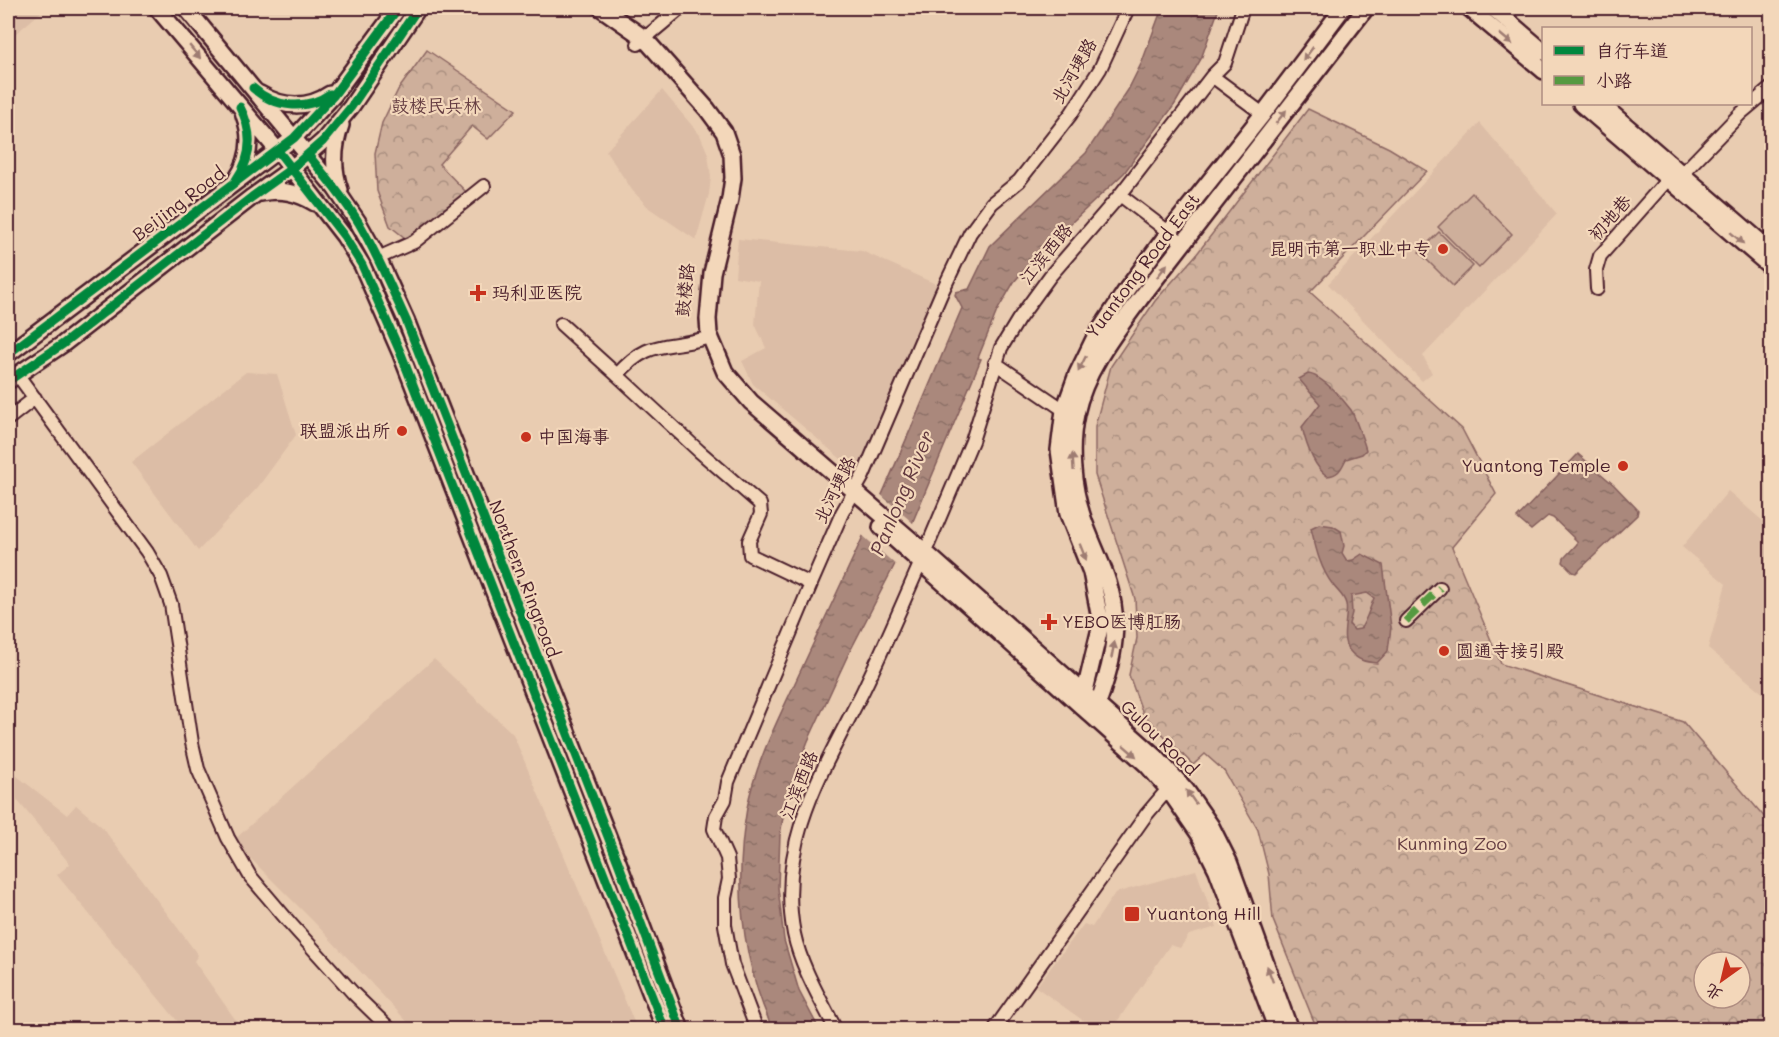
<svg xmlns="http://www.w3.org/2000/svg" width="1779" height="1037" font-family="Mali,'LXGW WenKai TC',sans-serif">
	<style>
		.built { fill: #dcbda6 }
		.park { fill: url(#park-crowns); stroke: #8c6763; stroke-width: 1.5; fill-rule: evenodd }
		.garden { fill: #ceaf9b; stroke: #8c6763; stroke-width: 1.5 }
		.water { fill: url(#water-ripples); stroke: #845e5c; stroke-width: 1.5; fill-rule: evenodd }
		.pier { fill: #e9ccb1 }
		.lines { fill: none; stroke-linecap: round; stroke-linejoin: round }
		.minor-casing { stroke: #4a1f2b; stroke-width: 16 }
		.major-casing { stroke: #4a1f2b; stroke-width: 20 }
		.minor { stroke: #f3d7ba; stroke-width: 12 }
		.major { stroke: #f3d7ba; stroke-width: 15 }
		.quiet { stroke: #559a41; stroke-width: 8; stroke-dasharray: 15 8; stroke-linecap: butt }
		.cycleway-casing { stroke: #f3d7ba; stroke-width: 13 }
		.cycleway { stroke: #00873e; stroke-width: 9 }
		.oneway { fill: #9e7b72 }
		.poi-dot { fill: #c8321e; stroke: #f3d7ba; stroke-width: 2 }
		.labels { text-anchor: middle; stroke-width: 4.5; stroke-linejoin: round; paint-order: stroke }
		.street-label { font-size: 18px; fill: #4a1f2b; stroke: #f3d7ba }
		.park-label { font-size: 18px; fill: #643c41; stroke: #f3d7ba }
		.poi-label { font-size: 18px; fill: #4a1f2b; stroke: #f3d7ba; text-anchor: start }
		.water-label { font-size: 20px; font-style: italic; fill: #62393f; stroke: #f3d7ba }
	</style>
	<defs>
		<pattern id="park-crowns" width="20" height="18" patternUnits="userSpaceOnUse" patternTransform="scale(1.5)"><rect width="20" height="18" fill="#ceaf9b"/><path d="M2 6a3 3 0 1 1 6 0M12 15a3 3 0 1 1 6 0" fill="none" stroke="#a98e7f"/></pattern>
		<pattern id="water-ripples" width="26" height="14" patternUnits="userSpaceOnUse" patternTransform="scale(1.5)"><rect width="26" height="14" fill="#aa887c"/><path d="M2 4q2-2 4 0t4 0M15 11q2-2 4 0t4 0" fill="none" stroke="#8c6f66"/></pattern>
	</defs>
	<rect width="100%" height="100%" fill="#e9ccb1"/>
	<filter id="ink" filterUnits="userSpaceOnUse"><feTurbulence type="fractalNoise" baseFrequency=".0167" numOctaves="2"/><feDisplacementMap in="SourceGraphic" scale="12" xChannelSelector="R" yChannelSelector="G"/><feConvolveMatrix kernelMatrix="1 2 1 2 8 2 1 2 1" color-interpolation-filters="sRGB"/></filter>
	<g filter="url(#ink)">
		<path class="built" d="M8 8H46L8 40Z
			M662 90 700 135 708 154 711 177 709 194 696 240 649 208 632 190 606 151Z
			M1480 123 1557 214 1423 356 1432 373 1422 381 1328 284Z
			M738 239 862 251 938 285 869 451 854 470 753 384 742 361 766 348 755 324 759 281 735 277Z
			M246 372 277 374 296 435 258 487 198 551 131 462Z
			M1728 491 1771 528V700L1708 648 1726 584 1682 547Z
			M434 659 513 734 637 1029H414L314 922 233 841Z
			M8 769 67 815 76 805 102 827 198 955 194 961 242 1029H184L57 875 70 864 8 789Z
			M1196 870 1217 927 1189 935 1180 948 1170 945 1112 1029H1095L1036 987 1084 924 1092 927 1115 893Z"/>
		<path class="park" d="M427 50 516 110 488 139 472 126 439 164 466 192 409 241 390 226 377 191 375 153 382 123 398 90Z
			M1308 109 1389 148 1427 171 1310 292 1462 429 1496 494 1452 547 1501 664 1683 722 1767 820 1771 823V1029H1317L1273 920 1269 874 1258 830 1224 771 1205 754 1193 765 1143 714 1129 675 1137 638 1135 599 1095 475V426L1111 366 1155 301 1196 255ZM1704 962H1740V998H1704Z"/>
		<path class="garden" d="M1472 193 1512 234 1479 268 1438 227Z
			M1439 232 1473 266 1453 286 1419 252Z"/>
		<path class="water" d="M1162 8H1219L1201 59 1175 104 1124 173 1035 257 1014 282 997 311 978 358 981 359 895 564 847 657 808 741 792 782 784 812 780 835 778 887 784 940 799 991 819 1029 773 1030C741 959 734 884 747 808 755 765 776 724 794 685 816 638 837 592 859 545 896 467 928 387 962 308L955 295 956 292 969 289 990 246 1086 153 1128 90 1142 62Z
			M1308 374C1321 375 1343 399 1351 410 1354 415 1365 445 1366 450L1362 454 1346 459C1341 469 1339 475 1327 476 1313 466 1306 444 1302 427L1320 404 1299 379Z
			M1578 454 1614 485 1638 510 1637 515 1576 573 1573 572 1563 562 1564 558 1577 544V541L1553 518 1548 516 1531 530 1517 518Z
			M1319 524 1333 526 1341 531 1344 546 1342 553 1347 561 1353 560 1362 554 1383 565 1391 627 1388 651 1377 663C1365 662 1358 661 1349 650 1339 638 1349 617 1346 604 1344 595 1337 591 1333 585 1320 568 1316 549 1311 528ZM1367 593 1374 598C1370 607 1366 622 1360 629L1354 630 1349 624 1352 613 1351 596Z"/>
		<path class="pier" d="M879 493 914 524 897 566 861 534Z"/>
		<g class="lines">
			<g class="minor-casing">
				<path id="minor" d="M638 44 681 8
					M1212 76 1263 114
					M1682 174 1740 114 1772 87
					M1120 195 1183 243
					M378 258 414 242 484 186
					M1597 289 1596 270 1600 256 1669 178
					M561 324 617 375
					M703 339C662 349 648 340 617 375L699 451 760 504 761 514 749 541 750 555 811 584
					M995 363 1064 410
					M17 374 147 552 161 576 171 604 192 743 198 769 228 838 250 876 289 922 353 993 391 1030
					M8 419 35 398
					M925 552 972 441 1001 348 1018 320 1050 276 1120 195 1212 76 1225 63 1243 8
					M1406 621 1440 588
					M757 1030 732 964 725 925V898L729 879 727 858 714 829 716 816 725 800 728 782 811 584 842 513 863 476 941 294 970 233 992 203 1019 181 1071 114 1100 69 1128 8
					M836 1030C821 1000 801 967 794 934 776 843 823 770 862 693 883 650 901 607 920 564
					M994 1030 1146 815 1168 789"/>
			</g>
			<g class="major-casing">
				<path id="major" d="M157 8 278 151 344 236 362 265 401 354 665 1030
					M186 8 335 188 358 222 378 258 406 320 618 862 681 1030
					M601 8 644 38 707 109 724 132 732 155 733 178 730 199 712 273 708 319 709 334 725 372 751 402 925 552 1155 756 1186 790 1211 826 1229 862 1290 1030
					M1469 8 1544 71
					M1493 8 1544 52
					M260 94C283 108 308 109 330 94
					M1581 104 1772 268
					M1601 104 1772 252
					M236 180C250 159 253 138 244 115
					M340 190C332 168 333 147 341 125
					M261 193C281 189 297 192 315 203
					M8 354 294 138 333 96 398 8
					M8 381 63 344 252 197 291 169 323 141 351 107 418 8
					M881 527 1147 765 1168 789 1199 834 1217 870 1277 1030
					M1085 703 1084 695 1101 624 1091 572 1068 514 1059 450 1064 410 1077 374 1094 339 1127 289 1169 232 1263 114 1343 8
					M1089 710 1097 706C1109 673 1119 639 1113 604 1109 574 1092 546 1083 518 1072 486 1069 447 1076 414 1085 371 1115 333 1140 299L1366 8"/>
			</g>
			<use href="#minor" class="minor"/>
			<use href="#major" class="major"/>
			<path class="quiet" d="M1406 621 1440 588"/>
			<g class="cycleway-casing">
				<path id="cycleway" d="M253 88C275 108 306 111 330 94
					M278 151 344 236 362 265 401 354 665 1030
					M308 155C326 177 344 198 359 223 377 254 391 287 406 320L618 862 681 1030
					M236 180C253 156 253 132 240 107
					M8 354 294 138 333 96 398 8
					M8 381 63 344 252 197 291 169 323 141 351 107 418 8"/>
			</g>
			<use href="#cycleway" class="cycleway"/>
		</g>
		<defs><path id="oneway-solid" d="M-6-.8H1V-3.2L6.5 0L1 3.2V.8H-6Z" transform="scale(1.5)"/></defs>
		<g class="oneway">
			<use href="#oneway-solid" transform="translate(1506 39) rotate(40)"/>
			<use href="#oneway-solid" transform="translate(195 52) rotate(50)"/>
			<use href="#oneway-solid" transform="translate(1308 54) rotate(127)"/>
			<use href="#oneway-solid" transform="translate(1281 117) rotate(-52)"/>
			<use href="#oneway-solid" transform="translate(1737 238) rotate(41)"/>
			<use href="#oneway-solid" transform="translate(1162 271) rotate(-52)"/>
			<use href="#oneway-solid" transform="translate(1082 364) rotate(116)"/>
			<use href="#oneway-solid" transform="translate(1073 462) rotate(-94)"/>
			<use href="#oneway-solid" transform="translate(1083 552) rotate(68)"/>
			<use href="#oneway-solid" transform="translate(1113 650) rotate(-79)"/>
			<use href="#oneway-solid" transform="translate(1130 751) rotate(41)"/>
			<use href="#oneway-solid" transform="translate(1191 797) rotate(-125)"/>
			<use href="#oneway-solid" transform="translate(1270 974) rotate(-110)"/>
		</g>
	</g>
	<g class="poi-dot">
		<circle cx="1443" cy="249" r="6"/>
		<path d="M475 284h6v6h6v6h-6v6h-6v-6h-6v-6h6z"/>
		<circle cx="402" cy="431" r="6"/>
		<circle cx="526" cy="437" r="6"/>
		<circle cx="1623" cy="466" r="6"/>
		<path d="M1046 613h6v6h6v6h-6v6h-6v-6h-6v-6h6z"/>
		<circle cx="1444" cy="651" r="6"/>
		<rect x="1124" y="906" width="16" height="16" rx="3"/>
	</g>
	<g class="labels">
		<g class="street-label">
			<text transform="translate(1074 71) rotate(-60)" y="6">北河埂路</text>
			<text transform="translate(179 204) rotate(-37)" y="6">Beijing Road</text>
			<text transform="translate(1610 218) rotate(-49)" y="6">初地巷</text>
			<text transform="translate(1046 254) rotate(-51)" y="6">江滨西路</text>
			<text transform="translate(1143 266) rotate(-53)" y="6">Yuantong Road East</text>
			<text transform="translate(685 290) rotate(-84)" y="6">鼓楼路</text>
			<text transform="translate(835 490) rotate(-64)" y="6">北河埂路</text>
			<text transform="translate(524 579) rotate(69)" y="6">Northern Ringroad</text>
			<text transform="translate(1159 738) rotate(44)" y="6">Gulou Road</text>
			<text transform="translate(799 785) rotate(-68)" y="6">江滨西路</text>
		</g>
		<g class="park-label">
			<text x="436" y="112">鼓楼民兵林</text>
			<text x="1452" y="850">Kunming Zoo</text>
		</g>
		<g class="poi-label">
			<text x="1431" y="255" text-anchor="end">昆明市第一职业中专</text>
			<text x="492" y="299">玛利亚医院</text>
			<text x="390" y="437" text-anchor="end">联盟派出所</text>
			<text x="538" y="443">中国海事</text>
			<text x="1611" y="472" text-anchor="end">Yuantong Temple</text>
			<text x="1062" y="628">YEBO医博肛肠</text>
			<text x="1456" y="657">圆通寺接引殿</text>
			<text x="1146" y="920">Yuantong Hill</text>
		</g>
		<g class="water-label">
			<text transform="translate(902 493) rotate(-67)" y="7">Panlong River</text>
		</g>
	</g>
	<rect width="1779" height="1037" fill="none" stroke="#f3d7ba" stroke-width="30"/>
	<rect x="15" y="15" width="1749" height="1007" fill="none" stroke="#4a1f2b" stroke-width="2" filter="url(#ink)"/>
	<rect x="1542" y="27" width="210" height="78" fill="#f3d7ba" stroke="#af8d81" stroke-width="1.5"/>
	<rect x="1554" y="46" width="30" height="9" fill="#00873e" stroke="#af8d81" stroke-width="1.5"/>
	<text x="1596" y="57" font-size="18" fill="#4a1f2b">自行车道</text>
	<rect x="1554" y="76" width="30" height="9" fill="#559a41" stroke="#af8d81" stroke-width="1.5"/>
	<text x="1596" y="87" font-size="18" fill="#4a1f2b">小路</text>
	<g transform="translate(1722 980) rotate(214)"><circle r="28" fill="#f3d7ba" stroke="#af8d81" stroke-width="1.5"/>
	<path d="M0-4.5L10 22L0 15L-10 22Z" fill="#c8321e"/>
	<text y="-9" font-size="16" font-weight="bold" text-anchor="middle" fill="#4a1f2b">北</text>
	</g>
</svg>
